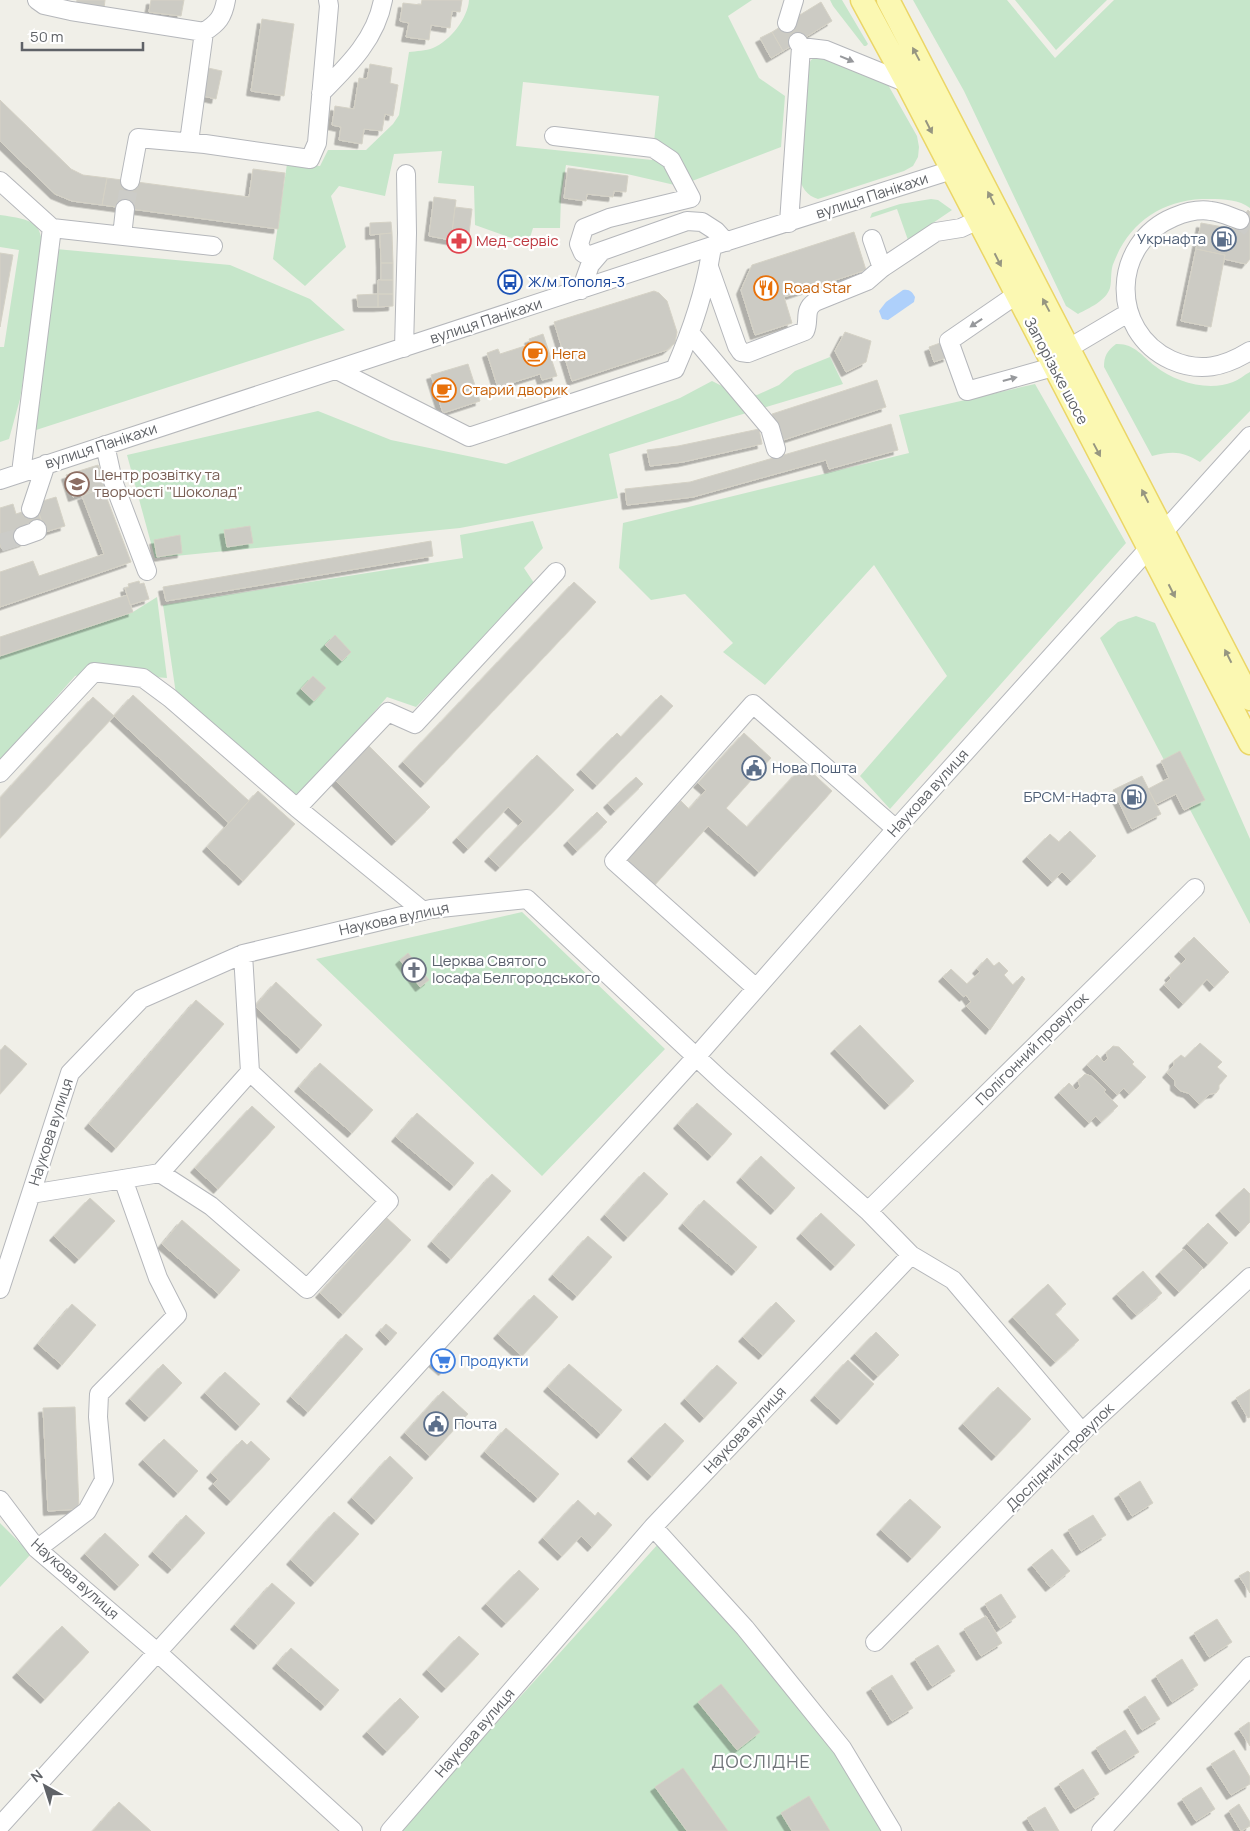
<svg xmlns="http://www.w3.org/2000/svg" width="1250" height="1831" font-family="Manrope,sans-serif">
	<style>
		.green { fill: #c6e6ca; fill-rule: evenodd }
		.water { fill: #aed0fb }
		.building { fill: #cccbc4; stroke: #d5d2c6; filter: url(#shadow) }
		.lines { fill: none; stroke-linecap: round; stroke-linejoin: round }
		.minor-tunnel { stroke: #ccccc8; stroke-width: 18; stroke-dasharray: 18 9; stroke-linecap: butt }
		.minor-casing { stroke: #b5b7bb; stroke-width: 20 }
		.major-casing { stroke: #ebd667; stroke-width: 25 }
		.minor { stroke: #fff; stroke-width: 18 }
		.major { stroke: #fbf8b2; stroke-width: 22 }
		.oneway { fill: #969681 }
		.oneway2 { fill: #97999c }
		.labels { text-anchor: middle; stroke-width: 4.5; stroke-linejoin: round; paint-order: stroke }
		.street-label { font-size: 15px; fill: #5f6267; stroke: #fff }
		.service-label { font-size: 15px; fill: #4e5e75; stroke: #fff; text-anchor: end }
		.health-label { font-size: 15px; fill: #be3a42; stroke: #fff; text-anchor: start }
		.transit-label { font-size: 15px; fill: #164399; stroke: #fff; text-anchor: start }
		.food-label { font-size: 15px; fill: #c56008; stroke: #fff; text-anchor: start }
		.education-label { font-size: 15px; fill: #785e54; stroke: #fff; text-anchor: start }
		.worship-label { font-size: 15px; fill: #5b616d; stroke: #fff; text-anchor: start }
		.shop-label { font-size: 15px; fill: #366cbe; stroke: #fff; text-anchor: start }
		.quarter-label { font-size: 18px; letter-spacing: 1px; fill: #707479; stroke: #fff }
	</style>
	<defs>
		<filter id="shadow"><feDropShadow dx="-4.5" dy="4.5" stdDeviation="0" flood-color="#0004"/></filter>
	</defs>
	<rect width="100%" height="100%" fill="#f0efe8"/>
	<path class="green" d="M469 0H752L728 16 759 78 785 96 781 147 679 186 627 174 566 165 561 196 560 228H533L528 244 475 225 474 186 438 183 442 151 394 154 385 196 339 186 331 196 346 247 305 286 273 259 287 164 320 166 328 150H366L393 124 399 115 409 52C416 51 426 51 433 48 450 41 468 18 469 0ZM523 82 659 96 652 160 516 146Z
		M830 0H842L868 44 866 46H864L833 6Z
		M913 0H1007L1055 58 1114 0H1250V208C1237 198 1218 199 1202 199 1161 201 1129 223 1114 262 1110 270 1112 280 1110 288 1106 301 1089 308 1078 314L1066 306 964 91Z
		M1015 0H1107L1056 50Z
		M816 57 874 71 887 83 917 136 919 147 918 157 913 166 904 171 818 199C807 196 801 187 799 176L808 66 811 60Z
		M931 199 938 200 952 210 908 240 897 209 870 218 872 213 900 204Z
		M0 215C36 220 44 222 42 261L20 399 9 439 0 442V347H4L19 250 0 247Z
		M56 249 230 265 310 299 345 330 33 431Z
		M1116 344C1134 343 1142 356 1155 366 1175 382 1208 392 1233 382 1239 380 1244 375 1250 372V411L1200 462C1182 451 1173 451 1152 456L1104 367C1104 356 1107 351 1116 344Z
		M830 357 843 384 609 454 618 498 460 528 155 558 127 455 318 411 391 440 506 464 680 398 712 381 730 390 757 395 779 385 795 371Z
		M1035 384 1126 543 890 809 860 776 947 676 874 565 765 685 723 652 733 643 685 594 651 600 619 568 623 523 909 453 899 415Z
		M533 521 543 548 524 568 536 586 416 707 387 697 300 798 176 694 163 605 463 558 460 535Z
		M157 597 167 678 94 672 75 676 0 761V656L133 612Z
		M1136 616 1155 623 1250 839V924L1100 638 1118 622Z
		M522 912 665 1049 542 1176 316 959Z
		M0 1523 31 1554 0 1587Z
		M659 1543 739 1630 836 1750 885 1831H399Z"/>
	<path class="water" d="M903 290C910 289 912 292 915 297L914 302 888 320 882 319 879 311 886 302Z"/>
	<path class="building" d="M77 0H105L104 9 76 5Z
		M151 0H184L181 16 149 12Z
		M422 0H462L460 12 452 11 450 28 431 25 429 40 406 37 409 23 400 21 403 3 421 5Z
		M821 2 832 21 783 51 772 32Z
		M262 19 294 24 284 96 251 91Z
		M772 32 783 51 771 58 760 38Z
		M370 64 392 68 390 83 398 85 393 116 385 114 382 131 364 129 362 144 339 140 341 127 332 125 335 106 354 109 359 78 367 79Z
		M208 68 222 71 216 99 203 96Z
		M0 100 71 169 83 175 107 178 102 205 72 201 55 194 0 141Z
		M568 168 628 176 626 192 614 191 613 197 587 194 586 201 564 198Z
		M253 169 285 173 278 229 102 205 107 178 249 197Z
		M434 197 456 200 451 240 429 236Z
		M455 207 472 209 468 242 451 240Z
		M1248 210 1250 212V259L1246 264 1224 259 1225 255 1196 249 1201 223 1234 229Z
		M391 222 392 233 370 235V223Z
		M854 232 866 270 784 297 792 323 755 335 741 290 752 265Z
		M392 233 393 263H381L380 234Z
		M1196 249 1225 255 1211 327 1181 321Z
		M0 253 13 255 0 327Z
		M381 263H393V280H381Z
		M378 280H393V294H378Z
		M654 291 659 293 667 301 677 332 675 343 667 350 572 381 554 322Z
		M378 294V307H358L357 295Z
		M378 294H393V306L378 307Z
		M845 332 871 341 866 362 846 372 835 351Z
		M543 334 557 376 542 380 540 374 508 384 509 387 499 391 487 353 498 349 500 354 531 344 529 339Z
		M943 342 948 357 934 362 929 347Z
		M468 364 480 401 443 413 431 375Z
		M877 380 886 407 780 441 772 414Z
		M891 424 898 450 829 469 826 460 693 497 627 505 625 489 690 482Z
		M759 429 762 444 683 462 650 466 647 450 678 446Z
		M98 465 106 486 73 497 66 475Z
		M103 488 131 562 0 607V572L33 561 39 576 104 554 82 496Z
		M56 497 65 526 45 532 36 503Z
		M13 504 16 514 37 507 43 527 24 542 2 549 0 544V508Z
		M250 526 253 543 227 547 224 530Z
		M180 535 182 553 157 557 154 540Z
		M431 541 433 556 166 601 163 587Z
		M139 581 140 584 144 583 149 599 130 605 125 588 129 587 128 584Z
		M574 582 596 602 425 783 403 762Z
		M127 595 133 612 0 656V637Z
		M335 635 351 652 342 661 325 645Z
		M313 676 326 688 314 701 301 689Z
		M133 695 249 801 229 823 114 716Z
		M661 695 673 706 597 785 581 770 617 733 621 737Z
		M93 697 114 716 0 838V798Z
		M744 733 771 758 726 808 747 827 804 765 832 791 759 872 708 826 652 888 625 863 681 801 689 809 706 790 698 783Z
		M366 743 430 807 396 841 332 777Z
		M1180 751 1205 800 1184 810 1176 794 1156 804 1148 789 1169 778 1161 761Z
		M537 755 574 790 500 867 489 857 523 821 508 807 468 849 457 838Z
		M1142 776 1161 814 1132 829 1113 790Z
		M636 777 643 784 615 811 608 803Z
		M258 791 295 824 243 881 207 847Z
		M597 812 607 822 577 851 568 841Z
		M1070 831 1096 856 1071 881 1062 872 1052 882 1027 857 1050 834 1059 842Z
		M1194 937 1229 972 1214 987 1207 979 1183 1004 1164 985 1171 978 1169 976 1186 959 1179 952Z
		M408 953 429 980 420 987 400 960Z
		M987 958 994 966 999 962 1008 971 1004 975 1013 985 1022 976 1025 979 990 1030 966 1006 971 1002 966 995 964 997 943 977 951 969 967 984 980 972 977 969Z
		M276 982 322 1025 301 1049 255 1006Z
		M196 1000 224 1024 116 1148 89 1124Z
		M860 1025 914 1081 889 1105 835 1049Z
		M1200 1043 1222 1062 1217 1067 1227 1076 1219 1085V1089L1216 1093 1210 1094 1199 1104 1188 1093 1181 1091 1175 1086V1081L1167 1073 1174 1065V1061L1181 1055 1185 1058Z
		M5 1045 27 1064 0 1094V1051Z
		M1113 1046 1119 1047 1134 1062 1132 1064 1146 1077 1129 1094 1124 1088 1117 1095 1087 1065 1097 1055 1104 1062 1108 1058 1106 1053Z
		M320 1063 373 1110 352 1133 299 1087Z
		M1085 1074 1091 1076 1106 1090 1104 1092 1118 1106 1101 1122 1096 1116 1089 1123 1059 1093 1069 1083 1076 1090 1080 1086 1078 1081Z
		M697 1103 732 1134 712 1156 678 1124Z
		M252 1106 275 1127 218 1189 195 1168Z
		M417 1113 474 1163 454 1186 396 1137Z
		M761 1156 795 1188 775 1210 741 1178Z
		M644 1172 668 1194 628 1237 605 1215Z
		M492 1174 511 1191 451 1259 432 1242Z
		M1244 1188 1250 1194V1222L1240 1232 1220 1211Z
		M90 1198 115 1221 79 1259 54 1236Z
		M704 1200 757 1247 736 1271 683 1224Z
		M821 1213 855 1245 835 1266 801 1234Z
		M387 1218 411 1240 343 1314 320 1293Z
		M182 1220 240 1270 219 1294 162 1244Z
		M1208 1223 1228 1243 1208 1264 1187 1244Z
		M588 1236 612 1257 577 1296 553 1275Z
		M1184 1249 1203 1268 1179 1292 1160 1272Z
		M1143 1271 1162 1293 1136 1315 1117 1294Z
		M1048 1284 1066 1304 1055 1314 1079 1340 1055 1362 1013 1317Z
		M534 1295 558 1317 522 1356 498 1334Z
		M776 1302 795 1321 763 1355 743 1337Z
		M72 1304 96 1325 62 1365 38 1344Z
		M386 1324 397 1333 390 1341 380 1331Z
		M876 1332 899 1355 878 1376 855 1354Z
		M346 1334 363 1349 308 1412 291 1397Z
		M443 1351 453 1360 443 1371 433 1362Z
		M848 1360 874 1384 841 1420 815 1396Z
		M163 1364 182 1383 149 1417 130 1399Z
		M569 1364 622 1410 601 1434 548 1387Z
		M717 1365 737 1383 704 1418 685 1399Z
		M225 1372 260 1404 240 1426 205 1393Z
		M998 1387 1031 1419 996 1456 963 1424Z
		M1250 1389V1417L1248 1418 1236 1398Z
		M443 1391 468 1414 430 1456 405 1433Z
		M75 1407 79 1509 48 1511 43 1408Z
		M665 1423 684 1441 652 1476 632 1457Z
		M506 1428 559 1474 538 1498 485 1452Z
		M164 1439 198 1471 178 1493 143 1460Z
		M242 1440 247 1445 251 1441 270 1459 231 1501 213 1484 218 1479 211 1473Z
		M390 1456 413 1478 376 1520 352 1498Z
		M1140 1481 1153 1503 1132 1516 1119 1494Z
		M910 1499 941 1527 912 1558 881 1530Z
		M578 1500 595 1516 598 1512 612 1525 592 1547 581 1536 562 1556 543 1538Z
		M334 1512 359 1534 315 1582 291 1560Z
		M186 1515 205 1533 172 1569 153 1552Z
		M1093 1515 1106 1535 1081 1551 1068 1530Z
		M105 1533 139 1565 119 1586 85 1554Z
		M1052 1549 1070 1571 1050 1587 1032 1565Z
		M519 1570 539 1589 506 1623 486 1604Z
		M1248 1571 1250 1573V1593L1239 1576Z
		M272 1583 295 1603 258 1645 235 1625Z
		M1001 1594 1016 1617 1000 1628 985 1604Z
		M986 1616 1002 1643 981 1656 964 1629Z
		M1217 1619 1232 1642 1209 1657 1194 1633Z
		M62 1626 89 1652 45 1699 17 1673Z
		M459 1636 479 1654 446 1688 427 1670Z
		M938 1645 955 1671 932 1686 915 1659Z
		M291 1648 339 1690 325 1706 277 1664Z
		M1182 1659 1198 1685 1172 1702 1156 1676Z
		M892 1675 913 1708 892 1721 871 1688Z
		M721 1684 760 1732 737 1750 698 1702Z
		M1145 1696 1160 1719 1142 1730 1128 1707Z
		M400 1698 419 1717 387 1751 367 1732Z
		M1249 1722 1250 1724V1746L1239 1729Z
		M1125 1730 1139 1752 1110 1770 1096 1748Z
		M1234 1750 1250 1777V1784L1231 1795 1211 1764Z
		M683 1768 728 1831H687L655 1787Z
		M1083 1769 1099 1794 1075 1809 1059 1784Z
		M1201 1787 1215 1809 1196 1821 1182 1799Z
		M809 1796 830 1831H792L781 1813Z
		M119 1802 151 1831H93Z
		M1239 1804 1250 1822V1826L1241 1831 1229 1811Z
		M1045 1807 1059 1831H1035L1027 1818Z"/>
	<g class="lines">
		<path class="minor-tunnel" d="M125 209 130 181
			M1240 220 1250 228
			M0 543 23 536"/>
		<g class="minor-casing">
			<path id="minor" d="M37 0 44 5 71 11 204 32C218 23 223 17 226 0
				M787 23 794 0
				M801 47 826 50 907 83
				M321 93C348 66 376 39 383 0
				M554 136 653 148 671 160 691 198 609 218 584 228 579 244 583 253 588 256 602 251
				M189 142 204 32
				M0 181 52 228 213 246
				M130 181 138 138 205 144 310 159 317 143 329 6 328 0
				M1240 220C1231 217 1221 212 1211 211 1199 209 1186 212 1174 217 1111 243 1109 331 1171 360 1200 373 1224 367 1250 351
				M789 223 801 47 798 42
				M122 236 125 209
				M872 239 882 268
				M709 267 737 346 741 352 748 353 805 331C810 320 803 310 815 302L867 281 882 268 936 232 961 228 978 220
				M581 290 590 265 602 251 687 221 702 222 716 231 726 242
				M1016 295 949 341 967 391 1053 367
				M691 334 770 428 776 449
				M404 348 407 233 406 174
				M1069 348 1128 313
				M337 370 469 437 675 369C692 330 706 289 712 246
				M105 445 113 481 147 571
				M21 473 52 228
				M0 480 712 246 952 170 962 165
				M31 509 46 464
				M23 536 37 531V529
				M0 773 94 672 143 678 170 698 297 808 423 911
				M297 808 388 712 415 724 556 572
				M756 988 614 861 753 704 896 829
				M160 1173 250 1072 243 954
				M31 1194 160 1173 211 1206 307 1289 389 1201 250 1072
				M868 1211 1195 888
				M911 1255 953 1280 1082 1432
				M0 1289 70 1073 141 999 243 954 431 909 527 899 722 1081 868 1211 911 1255 653 1527 390 1831
				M0 1500 37 1549 157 1652 353 1831
				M653 1527 745 1628 842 1748 892 1831
				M37 1549 87 1511 104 1480 98 1417 99 1394 177 1315 158 1278 123 1179
				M875 1642 1082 1432 1250 1277
				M0 1826 696 1057 896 829 1250 436
				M1101 1831 1250 1666"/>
		</g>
		<g class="major-casing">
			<path id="major" d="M862 0 907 83 1250 743
				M888 0 1250 699"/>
		</g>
		<use href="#minor" class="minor"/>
		<use href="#major" class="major"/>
	</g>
	<defs><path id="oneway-solid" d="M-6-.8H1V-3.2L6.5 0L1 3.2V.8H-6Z" transform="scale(1.25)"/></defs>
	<g class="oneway">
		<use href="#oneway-solid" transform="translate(916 54) rotate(-118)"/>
		<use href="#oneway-solid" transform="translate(929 127) rotate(63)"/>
		<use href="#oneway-solid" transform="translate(991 198) rotate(-117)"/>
		<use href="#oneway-solid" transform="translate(998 260) rotate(63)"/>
		<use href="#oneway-solid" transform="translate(1046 305) rotate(-118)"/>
		<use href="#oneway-solid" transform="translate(1097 450) rotate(62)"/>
		<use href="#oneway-solid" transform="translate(1145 496) rotate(-117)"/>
		<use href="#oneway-solid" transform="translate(1172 591) rotate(63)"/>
		<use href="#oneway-solid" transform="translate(1228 656) rotate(-117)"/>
	</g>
	<g class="oneway2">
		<use href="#oneway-solid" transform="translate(847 59) rotate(23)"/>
		<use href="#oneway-solid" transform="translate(976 323) rotate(146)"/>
		<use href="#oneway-solid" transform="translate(1010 379) rotate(-15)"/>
	</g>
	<defs>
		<g id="fuel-ring" transform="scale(1.25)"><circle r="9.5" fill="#fff" stroke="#5c6f8a" stroke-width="1.5"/><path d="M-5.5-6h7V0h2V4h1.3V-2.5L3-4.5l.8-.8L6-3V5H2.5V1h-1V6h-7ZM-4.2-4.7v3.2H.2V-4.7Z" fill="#5c6f8a"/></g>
		<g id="pharmacy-ring" transform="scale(1.25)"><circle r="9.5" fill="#fff" stroke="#e0444e" stroke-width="1.5"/><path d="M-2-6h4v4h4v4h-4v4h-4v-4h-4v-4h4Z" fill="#e0444e"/></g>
		<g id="bus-ring" transform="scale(1.25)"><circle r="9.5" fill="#fff" stroke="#1a4fb4" stroke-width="1.5"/><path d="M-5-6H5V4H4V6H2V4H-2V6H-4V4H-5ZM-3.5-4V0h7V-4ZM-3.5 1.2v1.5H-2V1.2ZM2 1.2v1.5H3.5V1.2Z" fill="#1a4fb4"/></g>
		<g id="restaurant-ring" transform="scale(1.25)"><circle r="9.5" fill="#fff" stroke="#e8710a" stroke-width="1.5"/><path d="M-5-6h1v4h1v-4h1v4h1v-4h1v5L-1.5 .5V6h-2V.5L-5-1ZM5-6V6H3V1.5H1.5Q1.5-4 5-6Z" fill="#e8710a"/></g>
		<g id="cafe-ring" transform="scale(1.25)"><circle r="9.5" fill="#fff" stroke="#e8710a" stroke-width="1.5"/><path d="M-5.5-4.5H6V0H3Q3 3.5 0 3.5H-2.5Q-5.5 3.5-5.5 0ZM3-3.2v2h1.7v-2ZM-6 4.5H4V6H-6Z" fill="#e8710a"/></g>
		<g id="school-ring" transform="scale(1.25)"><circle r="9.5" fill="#fff" stroke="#8d6e63" stroke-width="1.5"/><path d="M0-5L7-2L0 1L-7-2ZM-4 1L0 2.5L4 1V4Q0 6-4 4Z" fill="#8d6e63"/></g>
		<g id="civic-ring" transform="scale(1.25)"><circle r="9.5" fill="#fff" stroke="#5c6f8a" stroke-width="1.5"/><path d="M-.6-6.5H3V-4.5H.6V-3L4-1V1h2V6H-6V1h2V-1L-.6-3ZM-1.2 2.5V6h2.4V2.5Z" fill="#5c6f8a"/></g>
		<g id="church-ring" transform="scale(1.25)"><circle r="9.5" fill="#fff" stroke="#6b7280" stroke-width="1.5"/><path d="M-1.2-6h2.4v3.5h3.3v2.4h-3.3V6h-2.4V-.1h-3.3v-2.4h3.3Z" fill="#6b7280"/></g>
		<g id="supermarket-ring" transform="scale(1.25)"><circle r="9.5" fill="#fff" stroke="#3f7fe0" stroke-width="1.5"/><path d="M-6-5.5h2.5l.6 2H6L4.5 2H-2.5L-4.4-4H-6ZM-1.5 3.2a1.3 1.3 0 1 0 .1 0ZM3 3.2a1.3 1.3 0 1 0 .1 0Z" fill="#3f7fe0"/></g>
	</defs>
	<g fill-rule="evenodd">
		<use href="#fuel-ring" x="1224" y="239"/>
		<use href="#pharmacy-ring" x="459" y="241"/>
		<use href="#bus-ring" x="510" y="282"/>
		<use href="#restaurant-ring" x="766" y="288"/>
		<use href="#cafe-ring" x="535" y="354"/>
		<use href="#cafe-ring" x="444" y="390"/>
		<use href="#school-ring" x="77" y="484"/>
		<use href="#civic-ring" x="754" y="768"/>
		<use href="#fuel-ring" x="1134" y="797"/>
		<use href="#church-ring" x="414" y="970"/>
		<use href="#supermarket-ring" x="443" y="1361"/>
		<use href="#civic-ring" x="436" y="1424"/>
	</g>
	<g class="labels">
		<g class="street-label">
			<text transform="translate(872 196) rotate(-18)" y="5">вулиця Панікахи</text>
			<text transform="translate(486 321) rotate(-18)" y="5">вулиця Панікахи</text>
			<text transform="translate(1056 371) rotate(62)" y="5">Запорізьке шосе</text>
			<text transform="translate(101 446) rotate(-18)" y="5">вулиця Панікахи</text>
			<text transform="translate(928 793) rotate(-48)" y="5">Наукова вулиця</text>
			<text transform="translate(394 919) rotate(-12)" y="5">Наукова вулиця</text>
			<text transform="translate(1032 1049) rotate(-45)" y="5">Полігонний провулок</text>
			<text transform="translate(51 1132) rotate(-72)" y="5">Наукова вулиця</text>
			<text transform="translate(745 1430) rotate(-47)" y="5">Наукова вулиця</text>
			<text transform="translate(1060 1457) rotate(-45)" y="5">Дослідний провулок</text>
			<text transform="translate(75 1579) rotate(42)" y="5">Наукова вулиця</text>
			<text transform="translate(475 1733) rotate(-49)" y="5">Наукова вулиця</text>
		</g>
		<g class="service-label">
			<text x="1206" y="244">Укрнафта</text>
			<text x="772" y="773" text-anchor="start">Нова Пошта</text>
			<text x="1116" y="802">БРСМ-Нафта</text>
			<text x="454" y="1429" text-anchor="start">Почта</text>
		</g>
		<g class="health-label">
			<text x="476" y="246">Мед-сервіс</text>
		</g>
		<g class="transit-label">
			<text x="528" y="287">Ж/м Тополя-3</text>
		</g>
		<g class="food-label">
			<text x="784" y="293">Road Star</text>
			<text x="552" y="359">Нега</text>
			<text x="462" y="395">Старий дворик</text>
		</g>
		<g class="education-label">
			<text x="94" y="480">Центр розвітку та<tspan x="94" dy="17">творчості "Шоколад"</tspan></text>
		</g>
		<g class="worship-label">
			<text x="432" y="966">Церква Святого<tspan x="432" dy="17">Іосафа Белгородського</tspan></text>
		</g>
		<g class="shop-label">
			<text x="460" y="1366">Продукти</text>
		</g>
		<g class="quarter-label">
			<text x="761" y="1768">ДОСЛІДНЕ</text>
		</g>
	</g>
	<g transform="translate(45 1786) rotate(321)" stroke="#ffffff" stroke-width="4" paint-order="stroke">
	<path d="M0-4L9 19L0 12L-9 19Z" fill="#5f6267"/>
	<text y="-8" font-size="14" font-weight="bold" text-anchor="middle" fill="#5f6267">N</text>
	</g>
	<path d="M22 42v8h121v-8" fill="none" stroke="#5f6267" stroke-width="2.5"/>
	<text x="30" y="42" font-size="15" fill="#5f6267" stroke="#ffffff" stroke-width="4" paint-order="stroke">50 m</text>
</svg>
